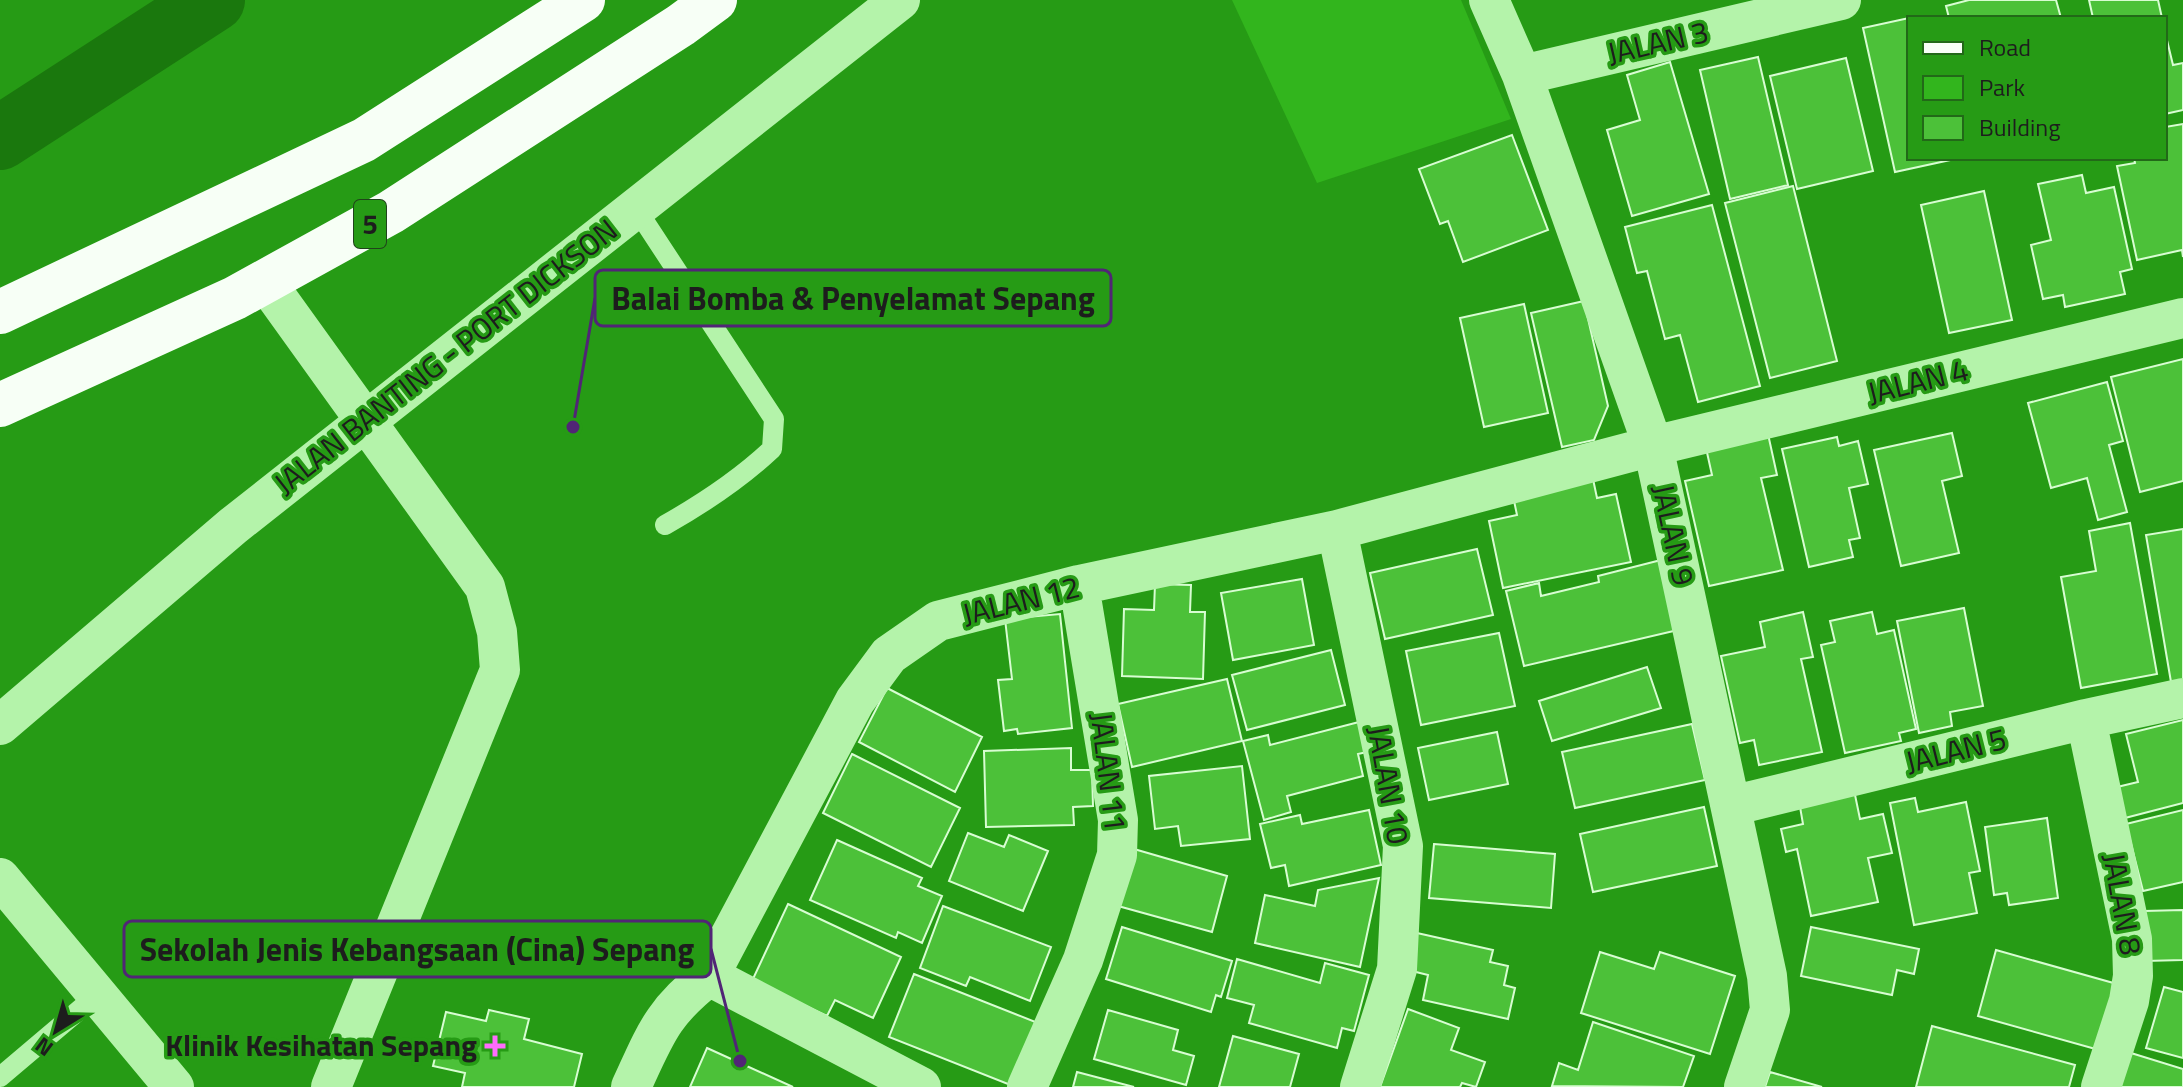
<svg xmlns="http://www.w3.org/2000/svg" width="2183" height="1087" font-family="'Titillium Web',sans-serif">
	<style>
		.green { fill: #32b51d }
		.lines { fill: none; stroke-linecap: round; stroke-linejoin: round }
		.river { stroke: #1a780d; stroke-width: 64 }
		.building { fill: #4cc139; stroke: #d8fdd2; stroke-width: 2 }
		.service { stroke: #b4f3aa; stroke-width: 20 }
		.minor { stroke: #b4f3aa; stroke-width: 40 }
		.primary { stroke: #f7fff6; stroke-width: 44 }
		.poi-dot { fill: #ff6cfc; stroke: #269b15; stroke-width: 3 }
		.labels { text-anchor: middle; stroke-width: 7; stroke-linejoin: round; paint-order: stroke }
		.shield { fill: #269b15; stroke: #20431b; stroke-width: 2 }
		.shield-label { font-size: 28px; font-weight: bold; fill: #1d1d1d }
		.street-label { font-size: 30px; fill: #1d1d1d; stroke: #269b15 }
		.poi-label { font-size: 30px; font-weight: bold; fill: #1d1d1d; stroke: #269b15; text-anchor: end }
		.leader { fill: none; stroke: #512576; stroke-width: 3 }
		.callout-dot { fill: #512576; stroke: #269b15; stroke-width: 3 }
		.callout { fill: #269b15; stroke: #512576; stroke-width: 3 }
		.callout-label { font-size: 32px; text-anchor: middle; font-weight: bold; fill: #1d1d1d }
	</style>
	<rect width="100%" height="100%" fill="#269b15"/>
	<path class="green" d="M1232 0H1461L1511 119 1317 183Z"/>
	<g class="lines">
		<path class="river" d="M0 138 213 0"/>
	</g>
	<path class="building" d="M1969 0H2056L2061 18H1949L1946 6Z
		M2089 0H2158L2162 18H2093Z
		M1909 18V158L1955 159 1895 172 1863 28Z
		M2165 32 2173 65 2183 63V110L2165 114Z
		M1758 57 1788 185 1730 199 1700 70Z
		M1846 58 1873 171 1797 189 1770 76Z
		M1670 62 1709 194 1632 216 1607 130 1640 120 1627 75Z
		M2183 124V257L2182 250 2137 260 2117 166 2135 163 2134 158H2165V127Z
		M1512 135 1548 230 1463 262 1448 221 1440 224 1419 169Z
		M2082 175 2086 193 2114 187 2132 269 2120 272 2125 294 2065 307 2063 295 2043 299 2031 245 2051 240 2038 184Z
		M1793 186 1837 361 1770 378 1725 203Z
		M1984 191 2012 320 1949 333 1921 205Z
		M1712 205 1760 386 1698 402 1680 335 1665 339 1647 271 1637 273 1625 227Z
		M1584 301 1608 406 1594 440 1562 447 1531 313Z
		M1524 304 1548 413 1484 427 1460 318Z
		M2183 359V481L2140 492 2111 377Z
		M2107 382 2123 441 2109 445 2127 512 2098 520 2087 478 2051 488 2028 403Z
		M1766 425 1777 475 1761 478 1783 570 1709 586 1685 481 1712 475 1704 439Z
		M1952 433 1962 476 1942 481 1959 553 1901 566 1874 450Z
		M1837 437 1839 446 1858 441 1868 484 1849 488 1860 538 1849 540 1853 557 1809 567 1782 449Z
		M1593 479 1597 498 1616 494 1631 562 1503 588 1489 521 1517 515 1513 496Z
		M2130 523 2157 674 2081 688 2061 577 2096 571 2089 531Z
		M2183 529V680L2171 682 2146 535Z
		M1477 549 1493 615 1385 639 1370 573Z
		M1661 560 1678 630 1524 666 1506 591 1539 583 1541 596 1599 582 1598 576Z
		M1302 579 1314 645 1233 660 1221 593Z
		M1155 584 1191 585 1190 612H1205L1203 679 1122 676 1124 609 1154 610Z
		M1964 608 1983 706 1950 712 1952 726 1919 733 1897 621Z
		M1803 612 1813 657 1801 659 1822 752 1759 765 1754 740 1740 743 1721 656 1765 647 1760 622Z
		M1872 612 1877 634 1894 630 1916 729 1899 733 1901 741 1845 753 1821 645 1835 642 1830 621Z
		M1060 614 1072 728 1018 734 1017 729 1004 731 998 680 1012 679 1005 619Z
		M1499 633 1515 706 1421 725 1406 651Z
		M1331 650 1345 705 1247 730 1232 675Z
		M1647 667 1661 708 1552 741 1539 701Z
		M1227 679 1242 741 1132 767 1118 704Z
		M887 688 982 737 955 792 859 742Z
		M2183 720V803L2125 818 2117 787 2138 782 2126 734Z
		M1359 722 1367 752 1358 754 1363 776 1287 796 1291 812 1264 820 1243 741 1268 735 1270 745Z
		M1692 724 1705 780 1575 808 1562 752Z
		M1497 732 1508 784 1429 800 1418 748Z
		M1071 748V770H1092L1093 806 1073 807 1074 825 986 827 984 751Z
		M852 754 960 808 931 867 823 813Z
		M1242 766 1250 839 1181 846 1178 826 1155 829 1149 776Z
		M1854 790 1860 819 1883 814 1892 853 1868 858 1878 902 1811 916 1797 849 1786 852 1781 829 1803 824 1799 801Z
		M1915 798 1918 812 1966 802 1980 871 1969 873 1977 913 1914 925 1890 803Z
		M1704 807 1717 866 1593 892 1580 834Z
		M1369 810 1381 865 1289 886 1285 865 1271 868 1260 824 1300 815 1302 824Z
		M2183 810V882L2143 891 2126 824Z
		M2047 818 2058 898 2009 905 2007 893 1994 895 1985 827Z
		M968 833 1004 847 1009 835 1048 851 1023 911 949 881Z
		M837 840 922 878 918 886 942 896 922 943 898 932 896 938 810 900Z
		M1434 844 1555 854 1551 908 1429 898Z
		M1134 849 1227 876 1212 932 1118 906Z
		M1379 878 1360 967 1255 943 1265 895 1315 906 1318 890Z
		M788 904 901 957 873 1018 835 1000 827 1016 752 981Z
		M943 906 1051 947 1030 1001 970 977 966 986 920 968Z
		M2183 910V960L2145 961 2144 911Z
		M1122 927 1232 961 1221 997 1216 995 1211 1012 1106 979Z
		M1811 927 1919 949 1914 974 1897 970 1892 995 1801 976Z
		M1417 933 1493 950 1490 962 1508 966 1504 985 1515 988 1508 1019 1423 1000 1428 975 1408 970Z
		M1996 950 2117 984 2099 1050 1978 1016Z
		M1600 952 1654 969 1660 952 1735 976 1710 1054 1581 1013Z
		M1237 959 1320 983 1325 963 1369 975 1354 1031 1342 1028 1337 1048 1249 1023 1254 1005 1227 998Z
		M914 974 1038 1023 1013 1086 889 1037Z
		M2164 987 2183 992V1058L2146 1048Z
		M1408 1009 1459 1028 1451 1050 1485 1062 1476 1087 1462 1083 1460 1087H1380Z
		M489 1010 529 1019 524 1039 582 1054 574 1087H462L465 1073 433 1066 446 1012 486 1021Z
		M1108 1010 1178 1030 1173 1050 1194 1056 1186 1085 1094 1059Z
		M1593 1022 1694 1056 1683 1087 1552 1086 1559 1063 1578 1070Z
		M1932 1026 2075 1065 2069 1087H1916Z
		M1233 1036 1299 1054 1290 1087H1219Z
		M707 1048 793 1087H690Z
		M2131 1053 2183 1069V1087H2120Z
		M1077 1072 1134 1087H1073Z
		M1770 1072 1822 1087H1765Z"/>
	<g class="lines">
		<path class="service" d="M635 207 774 419 772 449C739 480 704 503 665 525
			M0 1077 97 995"/>
		<path class="minor" d="M1489 0 1522 75 1653 446 1767 976 1770 1010 1744 1087
			M1522 75 1841 0
			M265 281 485 587 497 632 500 670 331 1087
			M1337 530 1403 846 1397 969 1360 1087
			M2086 719 2132 939 2133 976 2129 1001 2101 1087
			M0 725 233 526 900 0
			M1731 806 2086 719 2183 698
			M0 878 174 1087
			M709 976 921 1087
			M631 1087C655 1035 662 1012 709 976L855 701 889 655 938 621 1079 585 1337 530 1653 446 2183 318
			M1027 1087 1083 960 1117 855 1118 820 1079 585"/>
		<path class="primary" d="M0 312 364 140 583 0
			M0 405 235 298 391 212 681 25 715 0"/>
	</g>
	<path class="poi-dot" d="M491 1034h8v8h8v8h-8v8h-8v-8h-8v-8h8z"/>
	<g class="labels">
		<rect class="shield" x="354" y="200" width="32" height="48" rx="6"/>
		<g class="shield-label">
			<text x="370" y="234">5</text>
		</g>
		<g class="street-label">
			<text transform="translate(1658 43) rotate(-13)" y="10">JALAN 3</text>
			<text transform="translate(446 357) rotate(-38)" y="10">JALAN BANTING - PORT DICKSON</text>
			<text transform="translate(1918 382) rotate(-14)" y="10">JALAN 4</text>
			<text transform="translate(1673 535) rotate(78)" y="10">JALAN 9</text>
			<text transform="translate(1021 601) rotate(-14)" y="10">JALAN 12</text>
			<text transform="translate(1956 751) rotate(-14)" y="10">JALAN 5</text>
			<text transform="translate(1108 772) rotate(83)" y="10">JALAN 11</text>
			<text transform="translate(1388 785) rotate(80)" y="10">JALAN 10</text>
			<text transform="translate(2122 904) rotate(80)" y="10">JALAN 8</text>
		</g>
		<g class="poi-label">
			<text x="477" y="1056">Klinik Kesihatan Sepang</text>
		</g>
	</g>
	<path class="leader" d="M573 427L595 298M740 1061L711 949"/>
	<g class="callout-dot">
		<circle cx="573" cy="427" r="8"/>
		<circle cx="740" cy="1061" r="8"/>
	</g>
	<g class="callout">
		<rect x="595" y="270" width="516" height="56" rx="8"/>
		<rect x="124" y="921" width="587" height="56" rx="8"/>
	</g>
	<g class="callout-label">
		<text x="853" y="310">Balai Bomba &amp; Penyelamat Sepang</text>
		<text x="417" y="961">Sekolah Jenis Kebangsaan (Cina) Sepang</text>
	</g>
	<rect x="1907" y="16" width="260" height="144" fill="#269b15" stroke="#226918" stroke-width="2"/>
	<rect x="1923" y="42" width="40" height="12" fill="#f7fff6" stroke="#226918" stroke-width="2"/>
	<text x="1979" y="56" font-size="24" fill="#1d1d1d">Road</text>
	<rect x="1923" y="76" width="40" height="24" fill="#32b51d" stroke="#226918" stroke-width="2"/>
	<text x="1979" y="96" font-size="24" fill="#1d1d1d">Park</text>
	<rect x="1923" y="116" width="40" height="24" fill="#4cc139" stroke="#226918" stroke-width="2"/>
	<text x="1979" y="136" font-size="24" fill="#1d1d1d">Building</text>
	<g transform="translate(56 1031) rotate(217)" stroke="#269b15" stroke-width="6" paint-order="stroke">
	<path d="M0-6L14 30L0 20L-14 30Z" fill="#1d1d1d"/>
	<text y="-12" font-size="22" font-weight="bold" text-anchor="middle" fill="#1d1d1d">N</text>
	</g>
</svg>
